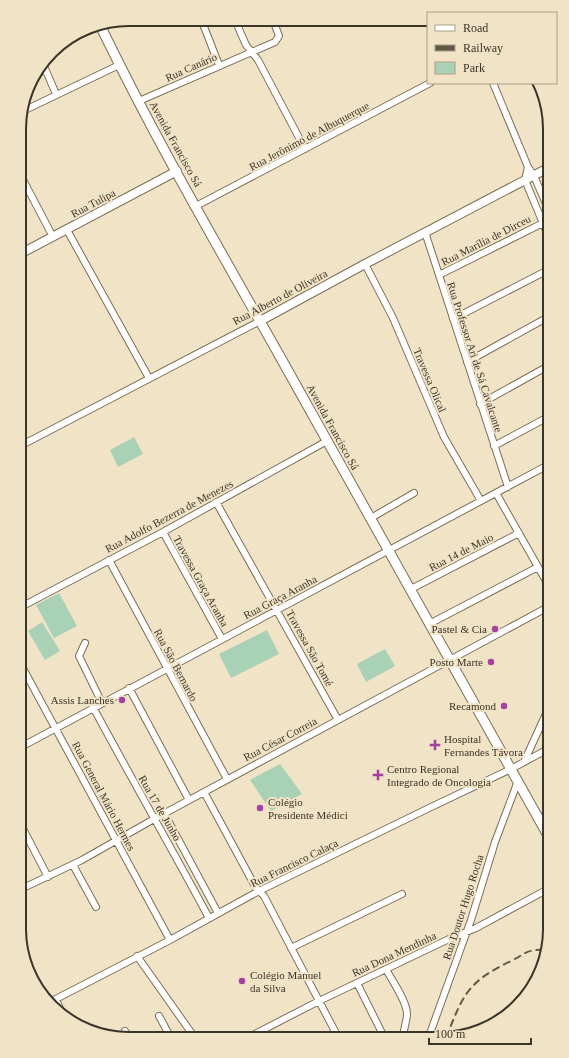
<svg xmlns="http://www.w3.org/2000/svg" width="569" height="1058" font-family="'Times New Roman',serif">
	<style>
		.green { fill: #a9d1b5 }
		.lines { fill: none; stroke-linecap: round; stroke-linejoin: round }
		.minor-casing { stroke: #7a6e54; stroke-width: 8 }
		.tertiary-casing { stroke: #7a6e54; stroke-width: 10 }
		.secondary-casing { stroke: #7a6e54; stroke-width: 11 }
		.minor { stroke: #fff; stroke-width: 6 }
		.tertiary { stroke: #fff; stroke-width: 8 }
		.secondary { stroke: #fff; stroke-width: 9 }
		.rail { stroke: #605949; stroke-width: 2; stroke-dasharray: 8 4; stroke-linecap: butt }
		.poi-dot { fill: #a440a5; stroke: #f1e3c6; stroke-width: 1.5 }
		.labels { text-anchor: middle; stroke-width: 4; stroke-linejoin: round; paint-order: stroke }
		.street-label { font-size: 11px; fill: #3a3529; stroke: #f1e3c6 }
		.poi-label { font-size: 11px; fill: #3a3529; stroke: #f1e3c6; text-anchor: end }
		.rim { fill: none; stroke: #3a3529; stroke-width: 2 }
	</style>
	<rect width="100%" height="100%" fill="#f1e3c6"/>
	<path class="green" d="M134 437 143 454 118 467 110 450Z
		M59 593 77 626 54 638 36 605Z
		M42 622 60 651 45 660 28 631Z
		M267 630 279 654 231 678 219 654Z
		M385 649 395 666 366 682 357 664Z
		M280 764 302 794 271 811 250 780Z"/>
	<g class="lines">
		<g class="minor-casing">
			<path id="minor" d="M201 19 219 65
				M235 20 246 45 258 60 305 149
				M43 64 56 94
				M36 74 45 69
				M493 83 528 167 534 176 550 213
				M139 101 275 42 279 36 273 20
				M21 112 119 65
				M528 167 525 180 550 240
				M20 174 53 237
				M196 206 430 83
				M67 230 149 378
				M425 232 508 487
				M365 264 393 318 444 437 481 501
				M439 275 543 223
				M453 319 550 269
				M467 362 550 316
				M480 404 550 365
				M20 446 260 321
				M494 446 550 416
				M496 493 550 588
				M216 502 338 720
				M371 518 414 493
				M163 532 222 639
				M109 560 227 779
				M411 589 519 533
				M19 608 163 532 327 441
				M431 623 538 567
				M85 643 79 656 102 703
				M19 661 170 940
				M129 688 189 800
				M93 707C131 778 171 847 209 918
				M19 748 550 464
				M524 762 550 705
				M204 792 256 888 264 896 339 1039
				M164 813 218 913
				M19 821 48 877
				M73 865 96 907
				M19 890 82 860 154 819 550 606
				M291 948 402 894
				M137 956 195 1038
				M386 969C392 981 407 1001 407 1014 407 1023 402 1030 404 1039
				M357 983 385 1039
				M56 1000 63 1015
				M50 1002 170 940 259 891 427 809 511 769 550 748
				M159 1016 171 1038
				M125 1031 130 1038
				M247 1038 319 1001 449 939 476 928 550 888
				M428 1039 471 920 495 842 518 781"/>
		</g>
		<g class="tertiary-casing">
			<path id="tertiary" d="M20 254 177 171
				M260 321 365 264 550 167"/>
		</g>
		<g class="secondary-casing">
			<path id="secondary" d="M100 25C154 137 217 245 278 353 369 515 460 677 550 839"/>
		</g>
		<use href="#minor" class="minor"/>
		<use href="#tertiary" class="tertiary"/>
		<use href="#secondary" class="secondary"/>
		<path class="rail" d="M446 1038C463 995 467 982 511 961 526 954 525 949 545 950"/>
	</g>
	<g class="poi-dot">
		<circle cx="495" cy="629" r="4"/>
		<circle cx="491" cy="662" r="4"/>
		<circle cx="122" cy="700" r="4"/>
		<circle cx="504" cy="706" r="4"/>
		<path d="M433 739h4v4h4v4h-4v4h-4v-4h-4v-4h4z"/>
		<path d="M376 769h4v4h4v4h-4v4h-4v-4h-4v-4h4z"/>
		<circle cx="260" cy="808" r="4"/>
		<circle cx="242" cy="981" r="4"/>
	</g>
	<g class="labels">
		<g class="street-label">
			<text transform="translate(191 67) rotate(-24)" y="4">Rua Canário</text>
			<text transform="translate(309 136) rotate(-28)" y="4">Rua Jerônimo de Albuquerque</text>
			<text transform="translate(176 144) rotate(61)" y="4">Avenida Francisco Sá</text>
			<text transform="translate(93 203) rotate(-28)" y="4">Rua Tulipa</text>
			<text transform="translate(486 240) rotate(-27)" y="4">Rua Marília de Dirceu</text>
			<text transform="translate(280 297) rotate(-28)" y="4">Rua Alberto de Oliveira</text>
			<text transform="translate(475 357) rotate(72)" y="4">Rua Professor Ari de Sá Cavalcante</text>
			<text transform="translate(430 380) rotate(67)" y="4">Travessa Olical</text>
			<text transform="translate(333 427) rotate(61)" y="4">Avenida Francisco Sá</text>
			<text transform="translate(169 516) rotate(-28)" y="4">Rua Adolfo Bezerra de Menezes</text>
			<text transform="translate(461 552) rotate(-27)" y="4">Rua 14 de Maio</text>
			<text transform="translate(201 581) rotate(61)" y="4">Travessa Graça Aranha</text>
			<text transform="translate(280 597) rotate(-28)" y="4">Rua Graça Aranha</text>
			<text transform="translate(310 648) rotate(61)" y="4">Travessa São Tomé</text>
			<text transform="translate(176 665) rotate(62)" y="4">Rua São Bernardo</text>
			<text transform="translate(280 739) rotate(-28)" y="4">Rua César Correia</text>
			<text transform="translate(104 796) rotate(62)" y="4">Rua General Mário Hermes</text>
			<text transform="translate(160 808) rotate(60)" y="4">Rua 17 de Junho</text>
			<text transform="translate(294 863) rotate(-26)" y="4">Rua Francisco Calaça</text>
			<text transform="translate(463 907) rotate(-72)" y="4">Rua Doutor Hugo Rocha</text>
			<text transform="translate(394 954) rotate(-25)" y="4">Rua Dona Mendinha</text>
		</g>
		<g class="poi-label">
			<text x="487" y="633">Pastel &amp; Cia</text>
			<text x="483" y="666">Posto Marte</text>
			<text x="114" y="704">Assis Lanches</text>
			<text x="496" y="710">Recamond</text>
			<text x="444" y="743" text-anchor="start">Hospital<tspan x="444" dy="13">Fernandes Távora</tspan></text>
			<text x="387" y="773" text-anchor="start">Centro Regional<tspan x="387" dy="13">Integrado de Oncologia</tspan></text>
			<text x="268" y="806" text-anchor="start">Colégio<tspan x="268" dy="13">Presidente Médici</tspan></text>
			<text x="250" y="979" text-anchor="start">Colégio Manuel<tspan x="250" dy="13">da Silva</tspan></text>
		</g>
	</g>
	<path d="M0 0H569V1058H0ZM129 26H440A103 103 0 0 1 543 129V929A103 103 0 0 1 440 1032H129A103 103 0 0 1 26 929V129A103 103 0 0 1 129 26Z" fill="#f1e3c6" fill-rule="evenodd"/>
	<path class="rim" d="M129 26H440A103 103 0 0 1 543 129V929A103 103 0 0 1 440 1032H129A103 103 0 0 1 26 929V129A103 103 0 0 1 129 26Z"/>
	<rect x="427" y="12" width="130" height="72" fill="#f1e3c6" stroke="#a89d87"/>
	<rect x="435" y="25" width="20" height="6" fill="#ffffff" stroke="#a89d87"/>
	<text x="463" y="32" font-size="12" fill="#3a3529">Road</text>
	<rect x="435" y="45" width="20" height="6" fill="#605949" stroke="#a89d87"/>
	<text x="463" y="52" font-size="12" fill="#3a3529">Railway</text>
	<rect x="435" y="62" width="20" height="12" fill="#a9d1b5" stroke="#a89d87"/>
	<text x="463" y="72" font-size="12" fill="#3a3529">Park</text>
	<path d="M429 1038v6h102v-6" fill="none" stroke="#3a3529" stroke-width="2"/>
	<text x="435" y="1038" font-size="12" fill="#3a3529" stroke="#f1e3c6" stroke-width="3" paint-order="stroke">100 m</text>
</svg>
